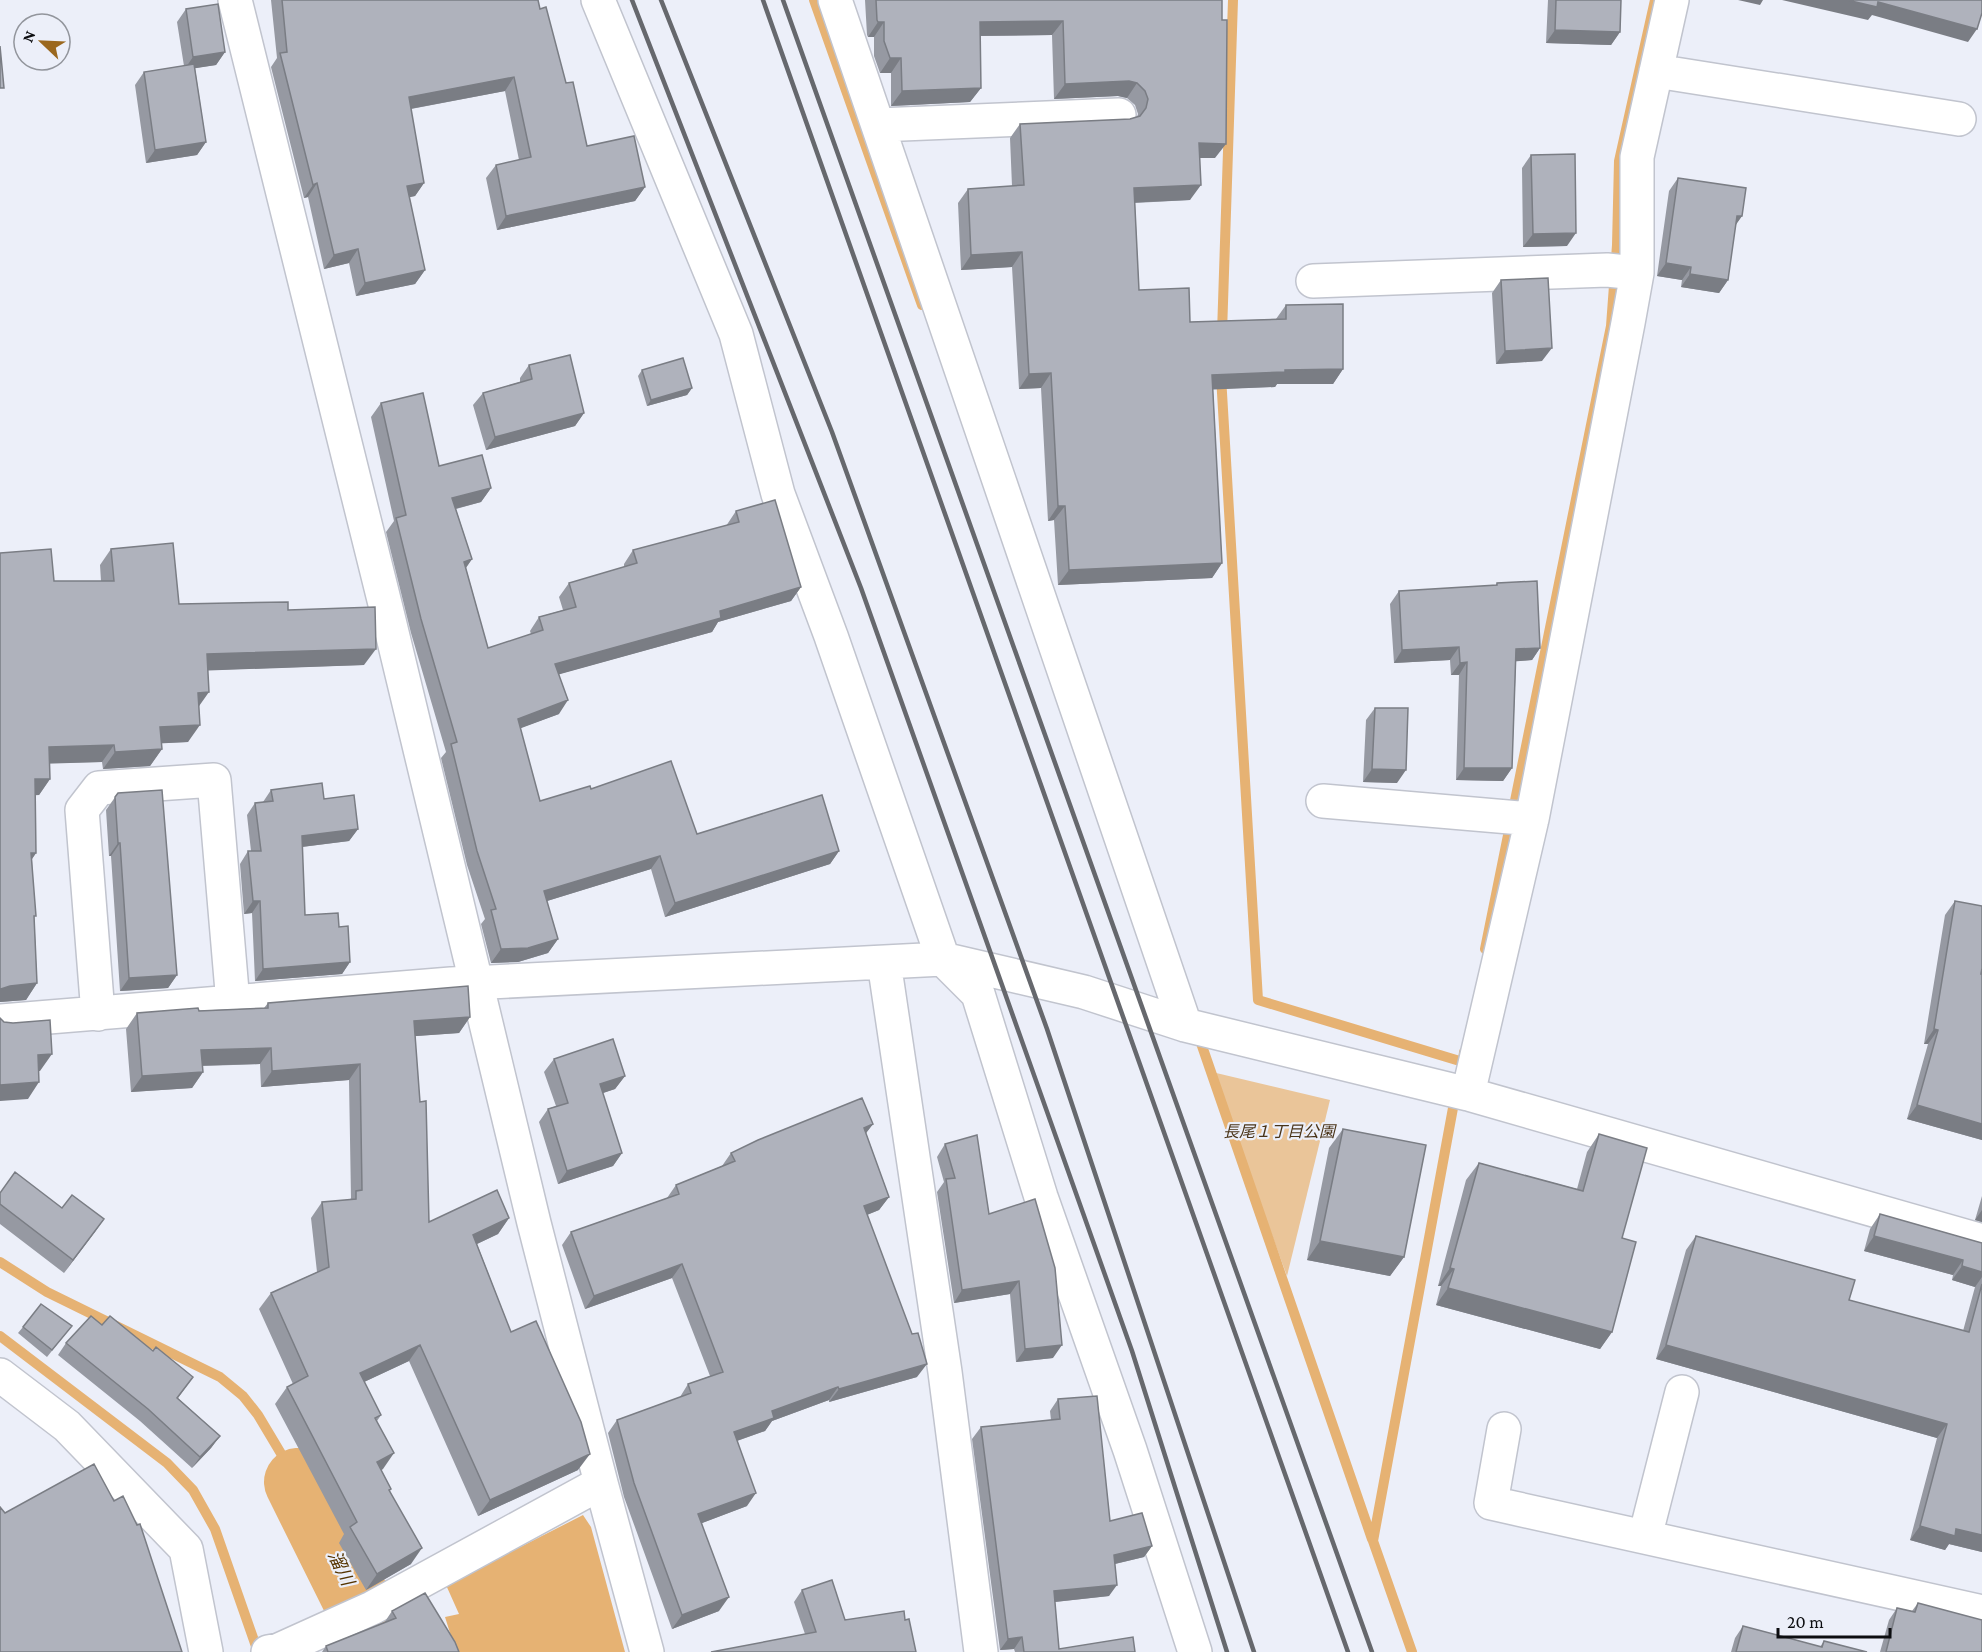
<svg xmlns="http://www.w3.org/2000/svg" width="1982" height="1652" font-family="'Crimson Pro','Noto Sans JP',serif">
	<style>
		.green { fill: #eac599 }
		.water { fill: #e6b273 }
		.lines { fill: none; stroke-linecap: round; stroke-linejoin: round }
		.stream { stroke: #e6b273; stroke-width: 10 }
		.river { stroke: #e6b273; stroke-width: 68 }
		.street-casing { stroke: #c1c4ce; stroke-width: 36 }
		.street { stroke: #fff; stroke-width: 33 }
		.rail { stroke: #66686d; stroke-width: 4.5 }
		.wall { fill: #9699a2 }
		.shaded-wall { fill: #7a7d84 }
		.building { fill: #afb2bc; stroke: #7a7d84; stroke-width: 1.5 }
		.labels { text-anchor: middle; stroke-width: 4.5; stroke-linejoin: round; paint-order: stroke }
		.park-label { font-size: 16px; font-style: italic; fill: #4a3418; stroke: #eceff9 }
		.water-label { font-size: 18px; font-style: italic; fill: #553400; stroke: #eceff9 }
	</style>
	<rect width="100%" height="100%" fill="#eceff9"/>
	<path class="green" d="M1212 1072 1330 1100 1287 1276Z"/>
	<path class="water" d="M583 1515 591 1527 625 1652H456L445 1617 459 1614 446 1585Z"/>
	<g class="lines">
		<path class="stream" d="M814 0 922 305
			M1222 333 1233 0
			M1221 376 1258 1000 1463 1062 1464 1052
			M1485 949 1611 326 1617 245 1619 161 1655 0
			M1201 1043 1372 1539
			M0 1262 47 1292 220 1377 243 1396 258 1415 298 1482
			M0 1336 167 1463 193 1490 215 1529 258 1652
			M1412 1652 1373 1541 1453 1108"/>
		<path class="river" d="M298 1482 368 1623 387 1652"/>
		<g class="street-casing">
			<path id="street" d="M235 0 388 616 534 1223 601 1483 647 1652
				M598 0 736 334 778 494 831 636 943 959 978 994 1041 1197 1130 1450 1195 1652
				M835 0 1185 1025
				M1656 71 1959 119
				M878 125 1119 115
				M1313 281 1607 270 1637 273
				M1323 801 1532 819
				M884 962 945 1372 981 1652
				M98 1014 82 810 99 788 214 780 233 1003
				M0 1021 451 984 943 959 1084 992 1185 1025 1468 1094 1982 1241
				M1468 1094 1532 819 1628 323 1637 273V157L1672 0
				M0 1375 67 1426 186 1549 206 1652
				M1504 1429 1491 1503 1982 1612
				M1645 1537 1682 1392
				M268 1652 279 1650 372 1608 601 1483"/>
		</g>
		<use href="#street" class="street"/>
		<path class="rail" d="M632 0 861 588 1132 1351 1227 1652
			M661 0 832 432 1047 1029 1254 1652
			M763 0 1348 1652
			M783 0 1372 1652"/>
	</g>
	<path class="wall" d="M271 0H538L540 9 566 83 587 146 645 187 635 201 497 230 486 178 496 165 519 160 505 91 411 109 424 183 415 196 409 197 425 270 415 284 356 296 349 263 324 269 308 197 304 198 271 67 277 58Z
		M865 0H1222L1215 158H1199L1190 200 1135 203 1139 290 1190 322 1276 319 1286 305 1343 369 1333 384H1277L1275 387 1213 389 1222 563 1212 578 1058 585 1054 520 1048 521 1041 388 1019 389 1012 267 961 270 958 203 968 189 1012 186 1010 138 1020 124 1130 119 1137 117 1138 114 1135 105 1127 98 1118 96 1054 99 1052 35 980 36 981 88 970 102 891 106V73H880L874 56V37H868L867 35Z
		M1548 0H1621L1620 32 1611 45 1546 43Z
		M186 9 225 52 216 65 195 68 206 142 197 155 146 163 135 85 144 72 184 66 177 22Z
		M1531 155 1567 246 1523 247 1522 168Z
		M1678 178 1742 216 1735 225 1728 280 1719 293 1681 287 1682 280 1657 276 1669 191Z
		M1501 280 1542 361 1496 364 1492 293Z
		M529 365 584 413 575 426 486 450 473 405 483 393 520 382V378Z
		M642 370 692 388 687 395 647 406 638 376Z
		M381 403 439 466 491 488 481 502 456 509 472 559 466 568 488 648 531 634 530 631 539 617 563 610 559 597 569 583 624 567V564L633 550 726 526 736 511 801 587 791 601 718 622 712 632 559 674V714L520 728 540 801 591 789 697 834 839 851 830 864 665 917 651 869 547 901 558 939 548 953 518 962 491 963 481 924 485 919 467 865 441 758 446 752 411 633 386 532 394 521 371 417Z
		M111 549 179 604 288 610 364 665 208 670 199 706 188 742 161 743 162 749 150 766 103 769 102 762 50 763V779L39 795H35L36 853 32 859 37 983 26 1000 0 1002V553L54 581H101L100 565Z
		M1497 583 1540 648 1532 660 1516 661 1512 768 1503 781 1456 780 1459 675H1451L1450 660 1394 663 1390 604 1399 591 1495 586Z
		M1375 708 1397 783 1363 782 1366 720Z
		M271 790 324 799 358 829 349 841 302 847 305 915 339 927 350 962 342 974 255 981 252 913 244 914 240 864 248 851H251L247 815 255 803 263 802Z
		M118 793 177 975 168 988 120 991 111 856H109L106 810Z
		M1955 901 1981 974H1982V1142V1140L1907 1119 1928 1044H1924L1945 915Z
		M268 1003 470 1017 459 1033 415 1036 429 1222 509 1218 498 1234 477 1244 511 1332 578 1470 478 1516 409 1361 364 1382 381 1415 377 1421 383 1469 381 1470 391 1489 390 1491 411 1564 366 1590 339 1543 344 1534 275 1404 287 1387 293 1384 259 1309 271 1293 317 1272 311 1218 322 1202 350 1200 351 1198 349 1080 261 1087 260 1064 203 1066V1072L192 1088 131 1092 126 1029 137 1013 264 1008Z
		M554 1059 625 1076 615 1089 603 1093 622 1153 613 1166 558 1184 539 1122 548 1109 556 1106 544 1072Z
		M873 1124 866 1133 889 1197 879 1210 867 1215 917 1377 829 1402V1400L772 1421 765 1431 737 1441 747 1506 702 1523 719 1611 672 1629 624 1497 608 1433 617 1420 680 1397 688 1384 710 1376 672 1278 585 1309 562 1245 571 1232 667 1198 676 1185 722 1166 731 1153Z
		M1343 1129 1404 1257 1390 1276 1307 1260 1329 1148Z
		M1599 1134 1622 1238 1612 1332 1600 1349 1436 1305 1441 1286H1438L1466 1180 1479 1163 1577 1189 1587 1152Z
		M945 1144 989 1214 1053 1358 1016 1362 1010 1294 954 1303 937 1192 944 1182 937 1157Z
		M0 1193 62 1208 104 1219 64 1273 0 1224Z
		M1982 1196V1222L1975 1220Z
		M1880 1214 1982 1243V1552L1949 1544 1945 1550 1910 1540 1937 1438 1656 1359 1686 1250 1696 1236 1849 1300 1963 1331 1975 1287 1952 1280 1953 1275 1864 1251 1870 1229Z
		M23 1327 67 1332 47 1357 18 1333Z
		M66 1343 153 1351 193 1377 178 1398 220 1436 211 1448 192 1468 140 1421 58 1355Z
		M1058 1399 1110 1521 1152 1546 1144 1557 1115 1564 1109 1596 1055 1602 1059 1649 1135 1652H1015L1014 1649 1000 1650 972 1439 981 1427 1051 1420 1050 1411Z
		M802 1590 845 1620H905L805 1634 794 1602Z
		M1918 1603 1982 1652H1880L1889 1620 1897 1608 1912 1611Z
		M392 1611 459 1652H322L326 1646 384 1623Z
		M1743 1626 1820 1647 1824 1641 1867 1652H1731L1735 1638Z"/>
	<path class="shaded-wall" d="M1738 0H1763L1760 5Z
		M1782 0H1847L1878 2 1977 29 1968 42 1872 15 1868 20Z
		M1063 21 1052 35 969 36 980 22Z
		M878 22H884L874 37H868Z
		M1555 30 1620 32 1611 45 1546 43Z
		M225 52 216 65 184 70 193 57Z
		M890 58H901L891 73H880Z
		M514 77 505 91 399 111 409 97Z
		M1129 81 1137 83 1127 98 1118 96 1054 99 1065 84Z
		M981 88 970 102 891 106 902 91Z
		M206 142 197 155 146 163 155 150Z
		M1199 143 1226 144 1215 158H1188Z
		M317 183 308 197 304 198 313 185Z
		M424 183 415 196 397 200 407 186Z
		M1201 185 1190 200 1124 203 1134 188Z
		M645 187 635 201 497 230 506 216Z
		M1737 216H1742L1733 229Z
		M1576 233 1567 246 1523 247 1533 234Z
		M358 249 349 263 324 269 334 255Z
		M1022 252 1012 267 961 270 971 255Z
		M1666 263 1691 267 1682 280 1657 276Z
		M425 270 415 284 356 296 365 283Z
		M1690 274 1728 280 1719 293 1681 287Z
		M1552 348 1542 361 1496 364 1505 351Z
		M1343 369 1333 384H1277L1275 387 1202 390 1212 375 1285 370Z
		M1051 373 1041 388 1019 389 1029 374Z
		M692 388 687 395 647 406 651 400Z
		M584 413 575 426 486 450 495 437Z
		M491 488 481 502 443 512 452 498Z
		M1058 506H1065L1054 520 1048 521Z
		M472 559 462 573 464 562Z
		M1222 563 1212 578 1058 585 1069 570Z
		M801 587 791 601 718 622 712 632 546 678 555 664 720 611Z
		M1459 647 1450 660 1394 663 1402 650Z
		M1540 648 1532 660 1508 662 1516 649Z
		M376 649 364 665 195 671 207 654Z
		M1467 662 1459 675H1451L1460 663Z
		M209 692 197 709 198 693Z
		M568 700 559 714 508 733 518 719Z
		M200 725 188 742 149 744 160 727Z
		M114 745 102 762 38 764 49 747Z
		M162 749 150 766 103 769 115 752Z
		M1464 768H1512L1503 781 1456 780Z
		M1372 769 1406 770 1397 783 1363 782Z
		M35 779H50L39 795 23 796Z
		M358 829 349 841 293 848 302 836Z
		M118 843H120L111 856H109Z
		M839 851 830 864 665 917 675 903Z
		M31 853H36L25 869Z
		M660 856 651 869 534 905 544 891Z
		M253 901H260L252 913 244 914Z
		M558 939 548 953 518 962 491 963 501 949Z
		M350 962 342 974 255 981 263 969Z
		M177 975 168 988 120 991 129 978Z
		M37 983 26 1000 0 1002V990L1 989 10 986Z
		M470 1017 459 1033 403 1037 414 1021Z
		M1934 1029 1938 1030 1928 1044H1924Z
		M271 1048 260 1064 190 1066 201 1050Z
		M52 1054 40 1071 26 1072 38 1055Z
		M360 1064 349 1080 261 1087 272 1071Z
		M203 1072 192 1088 131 1092 142 1076Z
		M625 1076 615 1089 591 1097 600 1084Z
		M39 1082 28 1099 0 1101V1085Z
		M1917 1105 1982 1124V1140L1907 1119Z
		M873 1124 863 1137 864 1128Z
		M622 1153 613 1166 558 1184 567 1171Z
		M889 1197 879 1210 854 1220 864 1206Z
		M1982 1210V1222L1975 1220Z
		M509 1218 498 1234 462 1251 473 1235Z
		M104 1219 95 1232 64 1273 73 1260Z
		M1874 1236 1963 1260 1953 1275 1864 1251Z
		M1320 1241 1404 1257 1390 1276 1307 1260Z
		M682 1264 672 1278 585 1309 594 1296Z
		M1962 1266 1982 1272V1277L1975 1287 1952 1280Z
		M1450 1268 1454 1269 1441 1286H1438Z
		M1019 1281 1010 1294 954 1303 962 1290Z
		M1448 1288 1612 1332 1600 1349 1436 1305Z
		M420 1345 409 1361 349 1389 360 1373Z
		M1062 1345 1053 1358 1016 1362 1025 1349Z
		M1666 1345 1947 1424 1937 1438 1656 1359Z
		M927 1364 917 1377 829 1402 839 1389Z
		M838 1387 829 1400 772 1421 765 1431 725 1445 734 1432 772 1411Z
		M220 1436 211 1448 192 1468 200 1457Z
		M394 1453 383 1469 366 1478 377 1462Z
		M590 1454 578 1470 478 1516 490 1500Z
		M756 1493 747 1506 689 1528 698 1514Z
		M1920 1526 1956 1529 1982 1535V1552L1949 1544 1945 1550 1910 1540Z
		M1152 1546 1144 1557 1106 1566 1114 1555Z
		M422 1548 411 1564 366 1590 377 1574Z
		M1117 1585 1109 1596 1045 1603 1054 1591Z
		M729 1597 719 1611 672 1629 682 1615Z
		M1022 1637 1014 1649 1000 1650 1008 1639Z"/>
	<path class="building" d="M282 0H538L540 9 546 7 566 83 573 82 587 146 634 136 645 187 506 216 496 165 531 157 514 77 409 97 424 183 407 186 425 270 365 283 358 249 334 255 317 183 313 185 280 53 287 52Z
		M876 0H1222V20H1227L1226 144 1199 143 1201 185 1134 188 1139 290 1189 288 1190 322 1286 319V305L1343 304V369L1285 370V372L1212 375 1222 563 1069 570 1065 506H1058L1051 373 1029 374 1022 252 971 255 968 189 1024 185 1020 124 1130 119 1140 116 1146 108 1148 99 1145 91 1137 83 1129 81 1065 84 1063 21 980 22 981 88 902 91 901 58H890L884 41V22H878L877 20Z
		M1556 0H1621L1620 32 1555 30Z
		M1847 0H1982V13L1977 29 1878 2 1877 7Z
		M218 4 225 52 193 57 186 9Z
		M0 46 4 88H0Z
		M194 64 206 142 155 150 144 72Z
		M1575 154 1576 233 1533 234 1531 155Z
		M1678 178 1746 188 1742 216H1737L1728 280 1690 274 1691 267 1666 263Z
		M1548 278 1552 348 1505 351 1501 280Z
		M570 355 584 413 495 437 483 393 532 379 529 365Z
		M683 358 692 388 651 400 642 370Z
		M423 393 439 466 482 455 491 488 452 498 472 559 464 562 488 648 543 630 539 617 576 607 569 583 637 563 633 550 739 522 736 511 775 500 801 587 720 611 721 618 555 664 568 700 518 719 540 801 590 786 591 789 671 761 697 834 822 795 839 851 675 903 660 856 544 891 558 939 528 948 501 949 491 910 496 909 477 851 451 744 457 742 421 619 396 518 406 515 381 403Z
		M173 543 179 604 288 602V610L375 607 376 649 207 654 209 692 198 693 200 725 160 727 162 749 115 752 114 745 49 747 50 779H35L36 853H31L36 916H34L37 983 10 986 1 989 0 990V553L51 549 54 581H114L111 549Z
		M1537 581 1540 648 1516 649 1512 768H1464L1467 662 1460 663 1459 647 1402 650 1399 591 1497 585V583Z
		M1375 708H1408L1406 770 1372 769Z
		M322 783 324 799 354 795 358 829 302 836 305 915 338 913 339 927 348 926 350 962 263 969 260 901H253L248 851H261L255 803 273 801 271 790Z
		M162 790 177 975 129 978 120 843H118L115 797 118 793Z
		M1955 901 1982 906V968L1981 974H1982V1124L1917 1105 1938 1030 1934 1029Z
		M468 986 470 1017 414 1021 420 1102 426 1101 429 1222 497 1190 509 1218 473 1235 511 1332 536 1321 581 1422 590 1454 490 1500 420 1345 360 1373 381 1415 375 1418 394 1453 377 1462 391 1489 389 1490 422 1548 377 1574 350 1527 357 1522 287 1387 308 1376 271 1293 329 1267 322 1202 356 1199V1191L362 1190 360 1064 272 1071 271 1048 201 1050 203 1072 142 1076 137 1013 198 1008 199 1011 268 1008V1003Z
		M0 1018 4 1022 13 1023 50 1020 52 1054 38 1055 39 1082 0 1085Z
		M613 1039 625 1076 600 1084 622 1153 567 1171 548 1109 568 1103 554 1059Z
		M862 1098 873 1124 864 1128 889 1197 864 1206 912 1334 918 1333 927 1364 839 1389 838 1387 772 1411 774 1418 734 1432 756 1493 698 1514 729 1597 682 1615 634 1483 617 1420 691 1393 688 1384 723 1372 682 1264 594 1296 571 1232 679 1194 676 1185 735 1161 731 1153 758 1140Z
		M1343 1129 1426 1145 1404 1257 1320 1241Z
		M1599 1134 1647 1148 1622 1238 1636 1242 1612 1332 1448 1288 1454 1269 1450 1268 1479 1163 1583 1191Z
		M977 1135 989 1214 1035 1199 1055 1268 1062 1345 1025 1349 1019 1281 962 1290 946 1179 955 1178 945 1144Z
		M15 1172 62 1208 72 1195 104 1219 73 1260 0 1204V1193Z
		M1880 1214 1982 1243V1272L1962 1266 1963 1260 1874 1236Z
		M1696 1236 1855 1280 1849 1300 1969 1332 1982 1284V1535L1956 1529 1955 1536 1920 1526 1947 1424 1666 1345Z
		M41 1304 72 1326 52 1350 23 1327Z
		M91 1316 102 1325 110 1316 153 1351 156 1347 193 1377 177 1398 220 1436 200 1457 148 1409 66 1343Z
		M1097 1396 1110 1521 1142 1513 1152 1546 1114 1555 1117 1585 1054 1591 1059 1649 1133 1637 1135 1652H1024L1022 1637 1008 1639 981 1427 1060 1419 1058 1399Z
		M94 1464 114 1501 123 1496 137 1525 140 1524 182 1652H0V1507L5 1513Z
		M832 1580 845 1620 904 1611 905 1620 909 1619 916 1652H711L816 1632 802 1590Z
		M425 1593 455 1642 459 1652H328L326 1646 396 1618 392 1611Z
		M1918 1603 1982 1620V1652H1886L1897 1608 1915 1612Z
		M1743 1626 1822 1647 1824 1641 1867 1652H1736Z"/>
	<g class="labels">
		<g class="park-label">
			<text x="1279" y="1137">長尾１丁目公園</text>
		</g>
		<g class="water-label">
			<text transform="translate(341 1568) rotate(64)" y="6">溜川</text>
		</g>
	</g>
	<g transform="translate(42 42) rotate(293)"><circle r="28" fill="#eceff9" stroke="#92959c" stroke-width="1.5"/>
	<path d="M0-4.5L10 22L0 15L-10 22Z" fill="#9b681e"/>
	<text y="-9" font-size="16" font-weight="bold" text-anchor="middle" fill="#0c0d10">N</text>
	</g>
	<path d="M1778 1628v9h112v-9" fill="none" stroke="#0c0d10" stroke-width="3"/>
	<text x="1787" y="1628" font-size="18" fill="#0c0d10" stroke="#eceff9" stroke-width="4.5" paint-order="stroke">20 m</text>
</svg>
